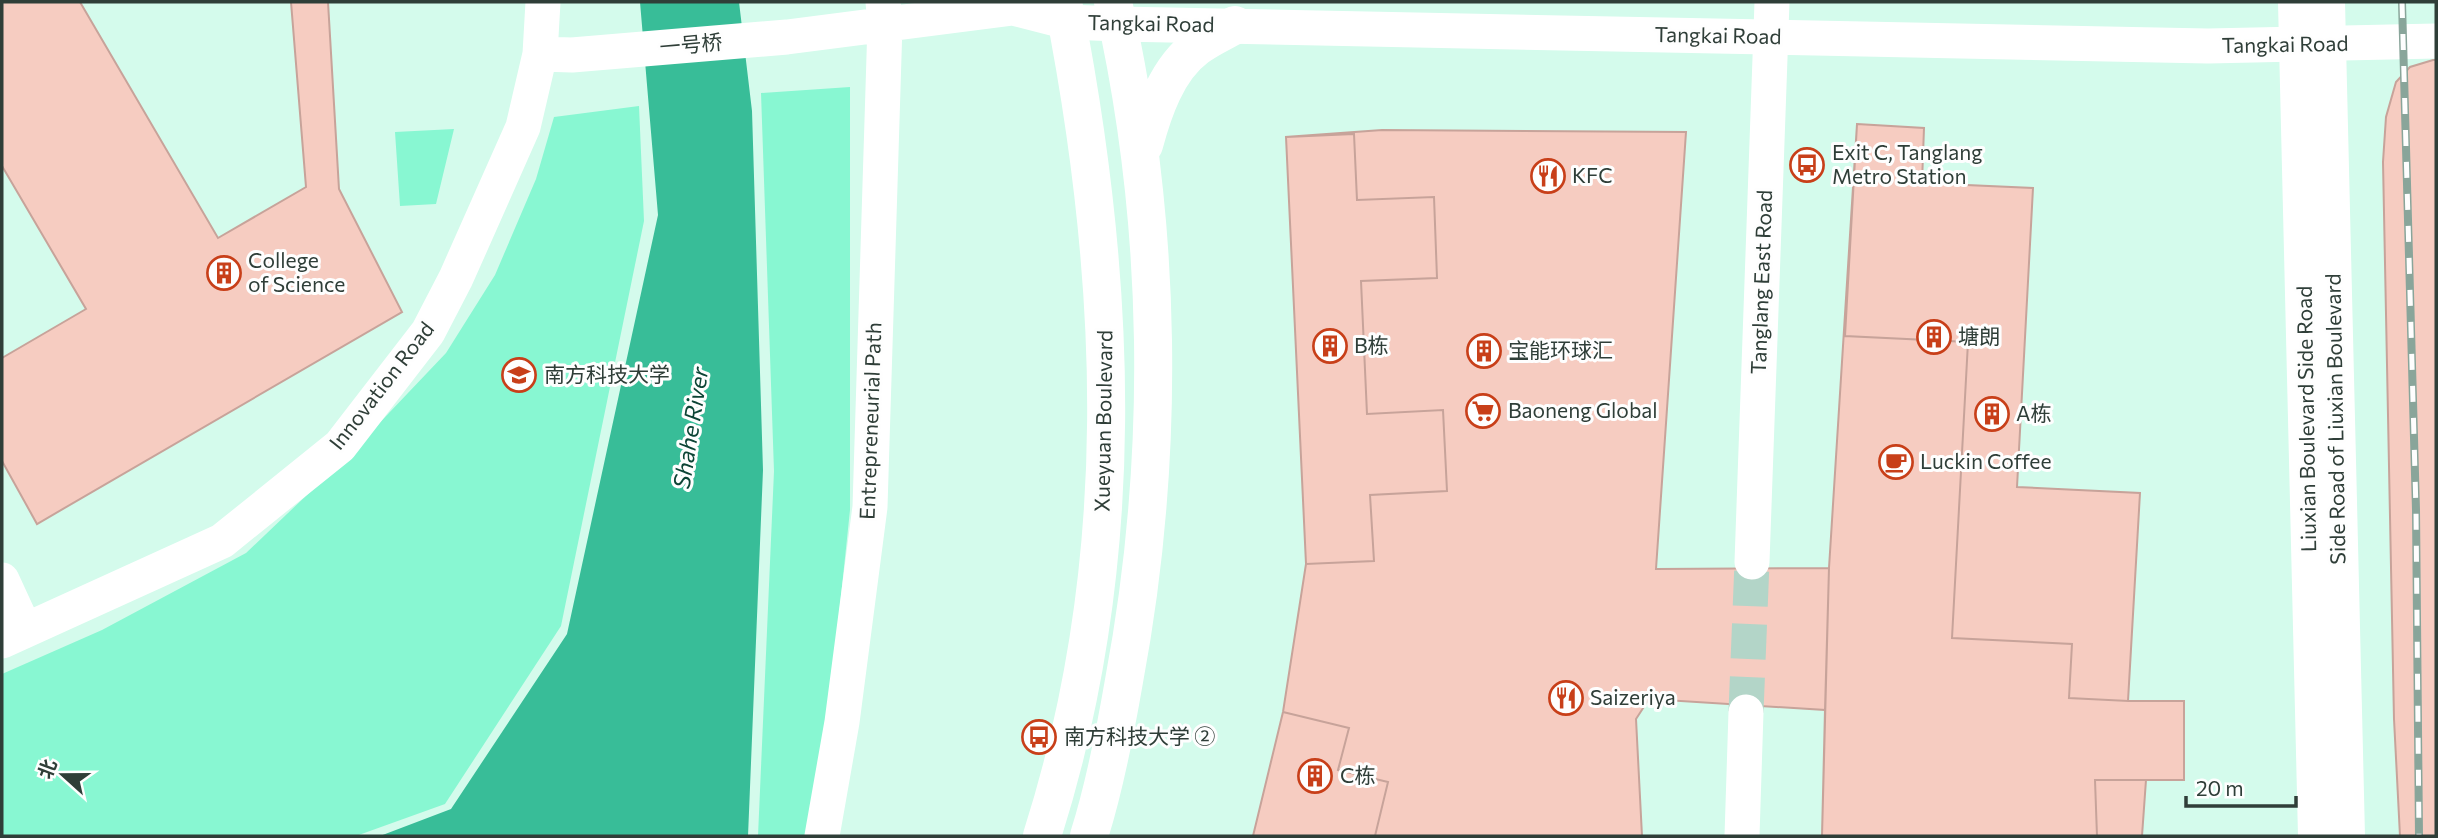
<svg xmlns="http://www.w3.org/2000/svg" width="2438" height="838" font-family="Commissioner,'Noto Sans SC',sans-serif">
	<style>
		.green { fill: #88f7d2 }
		.water { fill: #38bd98 }
		.building { fill: #f6ccc1; stroke: #c7a39a; stroke-width: 2 }
		.lines { fill: none; stroke-linecap: round; stroke-linejoin: round }
		.minor-tunnel { stroke: #b3d5c8; stroke-width: 35; stroke-dasharray: 35 18; stroke-linecap: butt }
		.minor { stroke: #fff; stroke-width: 35 }
		.major { stroke: #fff; stroke-width: 38 }
		.rail-casing { stroke: #89a59a; stroke-width: 8 }
		.rail { stroke: #fefefe; stroke-width: 5; stroke-dasharray: 16; stroke-linecap: butt }
		.labels { text-anchor: middle; stroke-width: 6; stroke-linejoin: round; paint-order: stroke }
		.street-label { font-size: 21px; fill: #2f3e38; stroke: #fefefe }
		.poi-label { font-size: 21px; fill: #2f3e38; stroke: #fefefe; text-anchor: start }
		.water-label { font-size: 23px; font-style: italic; fill: #0c4435; stroke: #fefefe }
	</style>
	<rect width="100%" height="100%" fill="#d4fbec"/>
	<path class="green" d="M850 87V510L828 720 808 836H758L774 471 761 93Z
		M639 106 644 221 561 626 445 804 356 836H2V674L102 630 246 553 350 454 446 353 495 275 536 179 554 117Z
		M454 129 436 204 400 206 395 132Z"/>
	<path class="water" d="M640 2H739L752 111 763 470 748 836H380L451 809 567 634 658 215Z"/>
	<path class="building" d="M2 2H80L218 238 306 187 291 2H328L339 189 402 312 37 524 2 461V358L86 309 2 166Z
		M2433 60H2436V836H2400L2394 719 2383 162 2386 117 2396 82 2410 67Z
		M1857 124 1924 128 1922 183 2033 188 2017 487 2140 493 2128 701H2184V780H2095L2097 836H1822L1825 710 1649 699 1636 719 1642 836H1253L1283 712 1306 564 1286 137 1382 130 1686 132 1656 569 1829 568Z
		M1857 124 1924 128 1922 183 2033 188 2017 487 2140 493 2128 701 2069 698 2072 644 1952 638 1968 342 1845 336Z
		M1857 124 1924 128 1922 183 2033 188 2017 487 2140 493 2128 701H2184V780H2146L2142 836H1822L1829 568Z
		M1382 130 1686 132 1656 569 1829 568 1825 710 1649 699 1636 719 1642 836H1253L1283 712 1306 564 1286 137Z
		M1354 134 1357 200 1434 197 1437 278 1361 281 1367 414 1443 410 1447 491 1370 495 1374 561 1306 564 1286 137Z
		M1283 712 1349 728 1338 770 1388 782 1375 836H1253Z"/>
	<g class="lines">
		<path class="minor-tunnel" d="M1746 712 1752 562"/>
		<path class="minor" d="M540 54 572 55 787 37 1013 8 1068 22 1118 24 2208 46 2436 41
			M1752 562 1772 2
			M2 580 25 630
			M2 641 222 541 340 446 428 332 456 278 523 127 540 54 543 2
			M822 836 842 722 870 507 885 24 883 2
			M1742 836 1746 712"/>
		<path class="major" d="M2297 2 2317 836
			M2326 2 2346 836
			M1144 145C1153 111 1167 69 1197 47 1209 38 1223 32 1235 25
			M1042 836C1130 560 1118 283 1063 2
			M1089 836C1105 786 1115 733 1124 681 1166 457 1163 224 1113 2"/>
		<g class="rail-casing">
			<path id="rail" d="M2402 2 2416 510 2419 836"/>
		</g>
		<use href="#rail" class="rail"/>
	</g>
	<defs>
		<g id="bus-ring" transform="scale(1.75)"><circle r="9.5" fill="#fefefe" stroke="#c83f19" stroke-width="1.5"/><path d="M-5-6H5V4H4V6H2V4H-2V6H-4V4H-5ZM-3.5-4V0h7V-4ZM-3.5 1.2v1.5H-2V1.2ZM2 1.2v1.5H3.5V1.2Z" fill="#c83f19"/></g>
		<g id="restaurant-ring" transform="scale(1.75)"><circle r="9.5" fill="#fefefe" stroke="#c83f19" stroke-width="1.5"/><path d="M-5-6h1v4h1v-4h1v4h1v-4h1v5L-1.5 .5V6h-2V.5L-5-1ZM5-6V6H3V1.5H1.5Q1.5-4 5-6Z" fill="#c83f19"/></g>
		<g id="building-ring" transform="scale(1.75)"><circle r="9.5" fill="#fefefe" stroke="#c83f19" stroke-width="1.5"/><path d="M-4-6H4V6H1V3H-1V6H-4ZM-2.5-4.3h1.7v1.8h-1.7ZM.8-4.3h1.7v1.8H.8ZM-2.5-1h1.7V.8h-1.7ZM.8-1h1.7V.8H.8Z" fill="#c83f19"/></g>
		<g id="university-ring" transform="scale(1.75)"><circle r="9.5" fill="#fefefe" stroke="#c83f19" stroke-width="1.5"/><path d="M0-5L7-2L0 1L-7-2ZM-4 1L0 2.5L4 1V4Q0 6-4 4Z" fill="#c83f19"/></g>
		<g id="supermarket-ring" transform="scale(1.75)"><circle r="9.5" fill="#fefefe" stroke="#c83f19" stroke-width="1.5"/><path d="M-6-5.5h2.5l.6 2H6L4.5 2H-2.5L-4.4-4H-6ZM-1.5 3.2a1.3 1.3 0 1 0 .1 0ZM3 3.2a1.3 1.3 0 1 0 .1 0Z" fill="#c83f19"/></g>
		<g id="cafe-ring" transform="scale(1.75)"><circle r="9.5" fill="#fefefe" stroke="#c83f19" stroke-width="1.5"/><path d="M-5.5-4.5H6V0H3Q3 3.5 0 3.5H-2.5Q-5.5 3.5-5.5 0ZM3-3.2v2h1.7v-2ZM-6 4.5H4V6H-6Z" fill="#c83f19"/></g>
	</defs>
	<g fill-rule="evenodd">
		<use href="#bus-ring" x="1807" y="165"/>
		<use href="#restaurant-ring" x="1548" y="176"/>
		<use href="#building-ring" x="224" y="273"/>
		<use href="#building-ring" x="1934" y="337"/>
		<use href="#building-ring" x="1330" y="346"/>
		<use href="#building-ring" x="1484" y="351"/>
		<use href="#university-ring" x="519" y="375"/>
		<use href="#supermarket-ring" x="1483" y="411"/>
		<use href="#building-ring" x="1992" y="414"/>
		<use href="#cafe-ring" x="1896" y="462"/>
		<use href="#restaurant-ring" x="1566" y="698"/>
		<use href="#bus-ring" x="1039" y="737"/>
		<use href="#building-ring" x="1315" y="776"/>
	</g>
	<g class="labels">
		<g class="street-label">
			<text transform="translate(1151 24) rotate(1)" y="7">Tangkai Road</text>
			<text transform="translate(1718 36) rotate(1)" y="7">Tangkai Road</text>
			<text transform="translate(691 45) rotate(-5)" y="7">一号桥</text>
			<text transform="translate(2285 45) rotate(-1)" y="7">Tangkai Road</text>
			<text transform="translate(1762 282) rotate(-88)" y="7">Tanglang East Road</text>
			<text transform="translate(382 386) rotate(-52)" y="7">Innovation Road</text>
			<text transform="translate(2307 419) rotate(-91)" y="7">Liuxian Boulevard Side Road</text>
			<text transform="translate(2336 419) rotate(-91)" y="7">Side Road of Liuxian Boulevard</text>
			<text transform="translate(871 421) rotate(-88)" y="7">Entrepreneurial Path</text>
			<text transform="translate(1104 421) rotate(-89)" y="7">Xueyuan Boulevard</text>
		</g>
		<g class="poi-label">
			<text x="1832" y="160">Exit C, Tanglang<tspan x="1832" dy="24">Metro Station</tspan></text>
			<text x="1572" y="183">KFC</text>
			<text x="248" y="268">College<tspan x="248" dy="24">of Science</tspan></text>
			<text x="1958" y="344">塘朗</text>
			<text x="1354" y="353">B栋</text>
			<text x="1508" y="358">宝能环球汇</text>
			<text x="544" y="382">南方科技大学</text>
			<text x="1508" y="418">Baoneng Global</text>
			<text x="2016" y="421">A栋</text>
			<text x="1920" y="469">Luckin Coffee</text>
			<text x="1590" y="705">Saizeriya</text>
			<text x="1064" y="744">南方科技大学 ②</text>
			<text x="1340" y="783">C栋</text>
		</g>
		<g class="water-label">
			<text transform="translate(691 428) rotate(-81)" y="8">Shahe River</text>
		</g>
	</g>
	<rect width="2438" height="838" fill="none" stroke="#2f3e38" stroke-width="7"/>
	<g transform="translate(63 775) rotate(291)" stroke="#fefefe" stroke-width="5" paint-order="stroke">
	<path d="M0-5L12 26L0 18L-12 26Z" fill="#2f3e38"/>
	<text y="-10" font-size="19" font-weight="bold" text-anchor="middle" fill="#2f3e38">北</text>
	</g>
	<path d="M2186 796v10h110v-10" fill="none" stroke="#2f3e38" stroke-width="3.5"/>
	<text x="2196" y="796" font-size="21" fill="#2f3e38" stroke="#fefefe" stroke-width="5" paint-order="stroke">20 m</text>
</svg>
